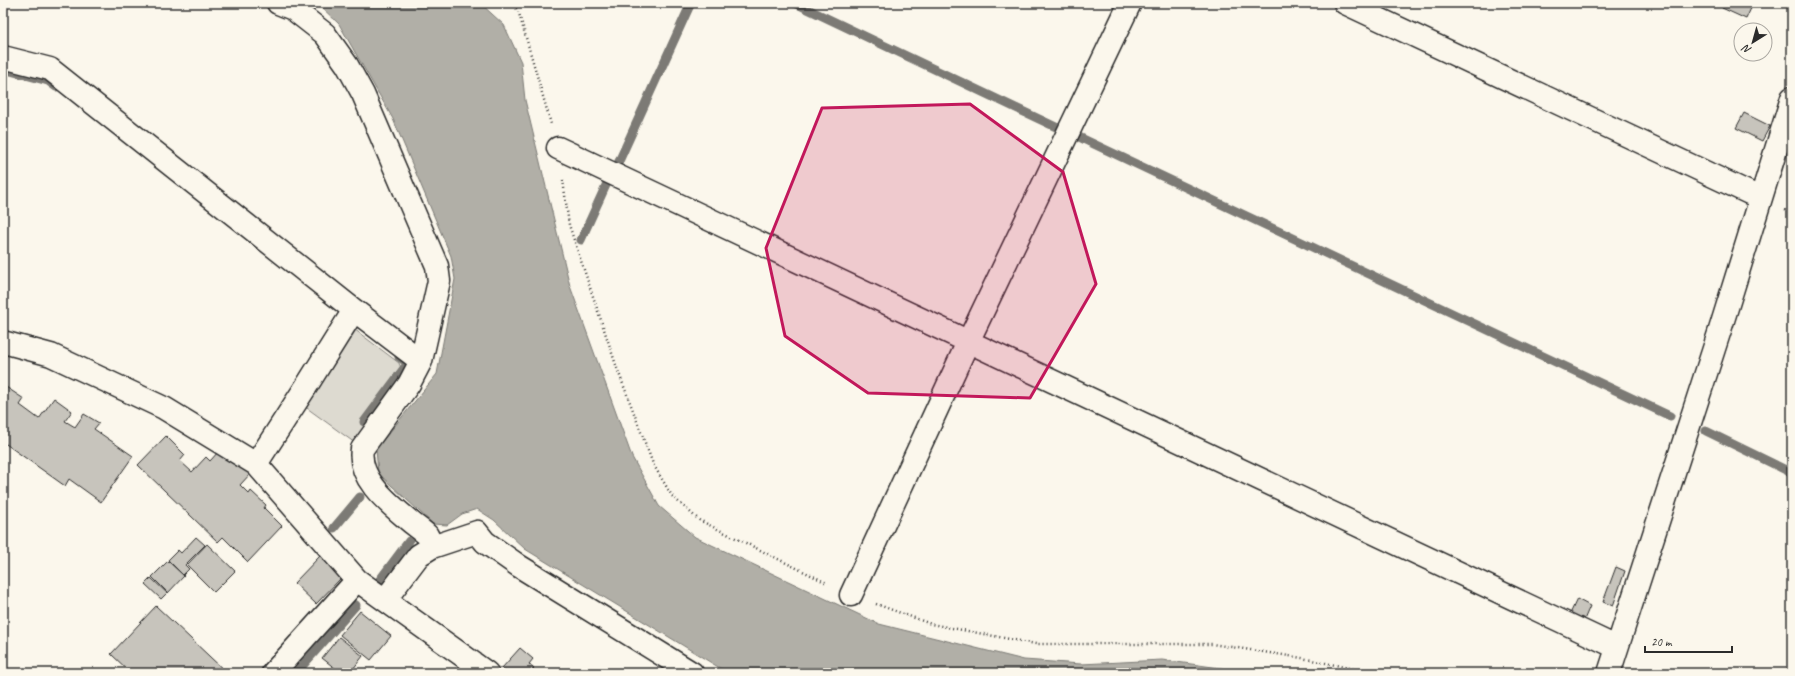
<svg xmlns="http://www.w3.org/2000/svg" width="1795" height="676" font-family="Caveat,sans-serif">
	<style>
		.green { fill: #dddad0; stroke: #84827e }
		.water { fill: #b1afa7; stroke: #7b7a75 }
		.lines { fill: none; stroke-linecap: round; stroke-linejoin: round }
		.stream { stroke: #7b7a75; stroke-width: 9 }
		.building { fill: #c7c4bc; stroke: #2b2b2b }
		.minor-casing { stroke: #2b2b2b; stroke-width: 25 }
		.path { stroke: #2b2b2b; stroke-width: 2.5; stroke-dasharray: 1 3; stroke-linecap: butt }
		.minor { stroke: #fbf7ec; stroke-width: 22 }
		.marked { fill: #c2185b; fill-opacity: 0.2; stroke: #c2185b; stroke-width: 3; stroke-linejoin: round }
	</style>
	<rect width="100%" height="100%" fill="#fbf7ec"/>
	<filter id="ink" filterUnits="userSpaceOnUse"><feTurbulence type="fractalNoise" baseFrequency=".025" numOctaves="2"/><feDisplacementMap in="SourceGraphic" scale="8" xChannelSelector="R" yChannelSelector="G"/><feConvolveMatrix kernelMatrix="1 2 1 2 8 2 1 2 1" color-interpolation-filters="sRGB"/></filter>
	<g filter="url(#ink)">
		<path class="green" d="M350 326 399 363 401 368 361 422 367 427 355 443 300 403Z"/>
		<path class="water" d="M317 3H480L504 25 521 62 525 100 570 286 632 457 659 506 695 537 879 624 1024 660 1081 664 1162 660 1257 673H728L525 549 494 520 477 509 462 514 447 525 433 524 378 473 376 449 437 374 455 279 451 256 393 119 339 24Z"/>
		<g class="lines">
			<path class="stream" d="M795 3 1058 128
				M3 69 48 81 56 87
				M1079 137 1670 416
				M615 170 691 3
				M581 240 607 183
				M364 422 408 363 399 357
				M1706 431 1792 473
				M334 528 360 497
				M379 581 409 541
				M296 673 356 605"/>
		</g>
		<path class="building" d="M1725 3H1745L1752 6 1746 19 1722 8Z
			M1744 113 1770 126 1762 141 1736 128Z
			M3 385 24 399 20 405 39 419 54 398 72 411 65 421 75 427 84 414 99 423 94 429 133 456 101 502 69 479 65 486 3 442Z
			M166 436 185 455 180 461 192 472 206 457 210 461 219 451 231 462 235 458 251 473 240 485 249 494 251 491 266 505 264 508 282 526 248 562 223 537 218 542 138 465Z
			M196 537 205 545 185 565 189 569 183 575 168 560 178 550 181 553Z
			M207 544 235 571 214 592 187 565Z
			M320 556 342 577 316 604 294 583Z
			M168 561 184 576 168 593 152 577Z
			M1616 567 1625 571 1613 606 1603 602Z
			M151 578 167 593 161 599 145 584Z
			M1577 599 1590 606 1584 620 1570 614Z
			M156 606 227 673H131L111 654Z
			M360 611 391 636 371 660 340 635Z
			M339 637 363 656 350 673H341L322 658Z
			M520 648 533 659 529 664 534 668 529 673H507L502 668Z"/>
		<g class="lines">
			<g class="minor-casing">
				<path id="minor" d="M278 3 293 9 325 34 347 65 363 94 437 266 439 281 421 361
					M1345 3 1760 198
					M3 57 50 69 354 310
					M558 148 1616 647
					M3 342 51 355 164 408 256 464 357 580 487 673
					M256 464 309 382 354 310 421 361 409 384 362 449C357 480 391 505 412 523 417 527 423 531 427 535 429 538 430 543 432 547
					M851 595 968 342 1130 3
					M385 600 419 555 432 547 477 532 485 542 519 566 692 673
					M273 673 357 580
					M1609 673 1720 330 1792 98"/>
			</g>
			<path class="path" d="M510 3 518 10 551 124
				M563 180 569 225 617 368 653 464 672 496 699 520 827 583
				M1785 210 1792 213
				M876 604 931 624 1036 644H1212L1302 658 1373 673"/>
			<use href="#minor" class="minor"/>
		</g>
	</g>
	<path class="marked" d="M970 104 1063 172 1096 284 1030 398 868 393 785 336 766 248 822 108Z"/>
	<rect width="1795" height="676" fill="none" stroke="#fbf7ec" stroke-width="16"/>
	<rect x="8" y="8" width="1779" height="660" fill="none" stroke="#2b2b2b" stroke-width="1.5" filter="url(#ink)"/>
	<g transform="translate(1753 42) rotate(217)"><circle r="19" fill="#fbf7ec" stroke="#a8a59f"/>
	<path d="M0-3L7 15L0 10L-7 15Z" fill="#2b2b2b"/>
	<text y="-6" font-size="11" font-weight="bold" text-anchor="middle" fill="#2b2b2b">N</text>
	</g>
	<path d="M1645 646v6h87v-6" fill="none" stroke="#2b2b2b" stroke-width="2"/>
	<text x="1651" y="646" font-size="12" fill="#2b2b2b" stroke="#fbf7ec" stroke-width="3" paint-order="stroke">20 m</text>
</svg>
